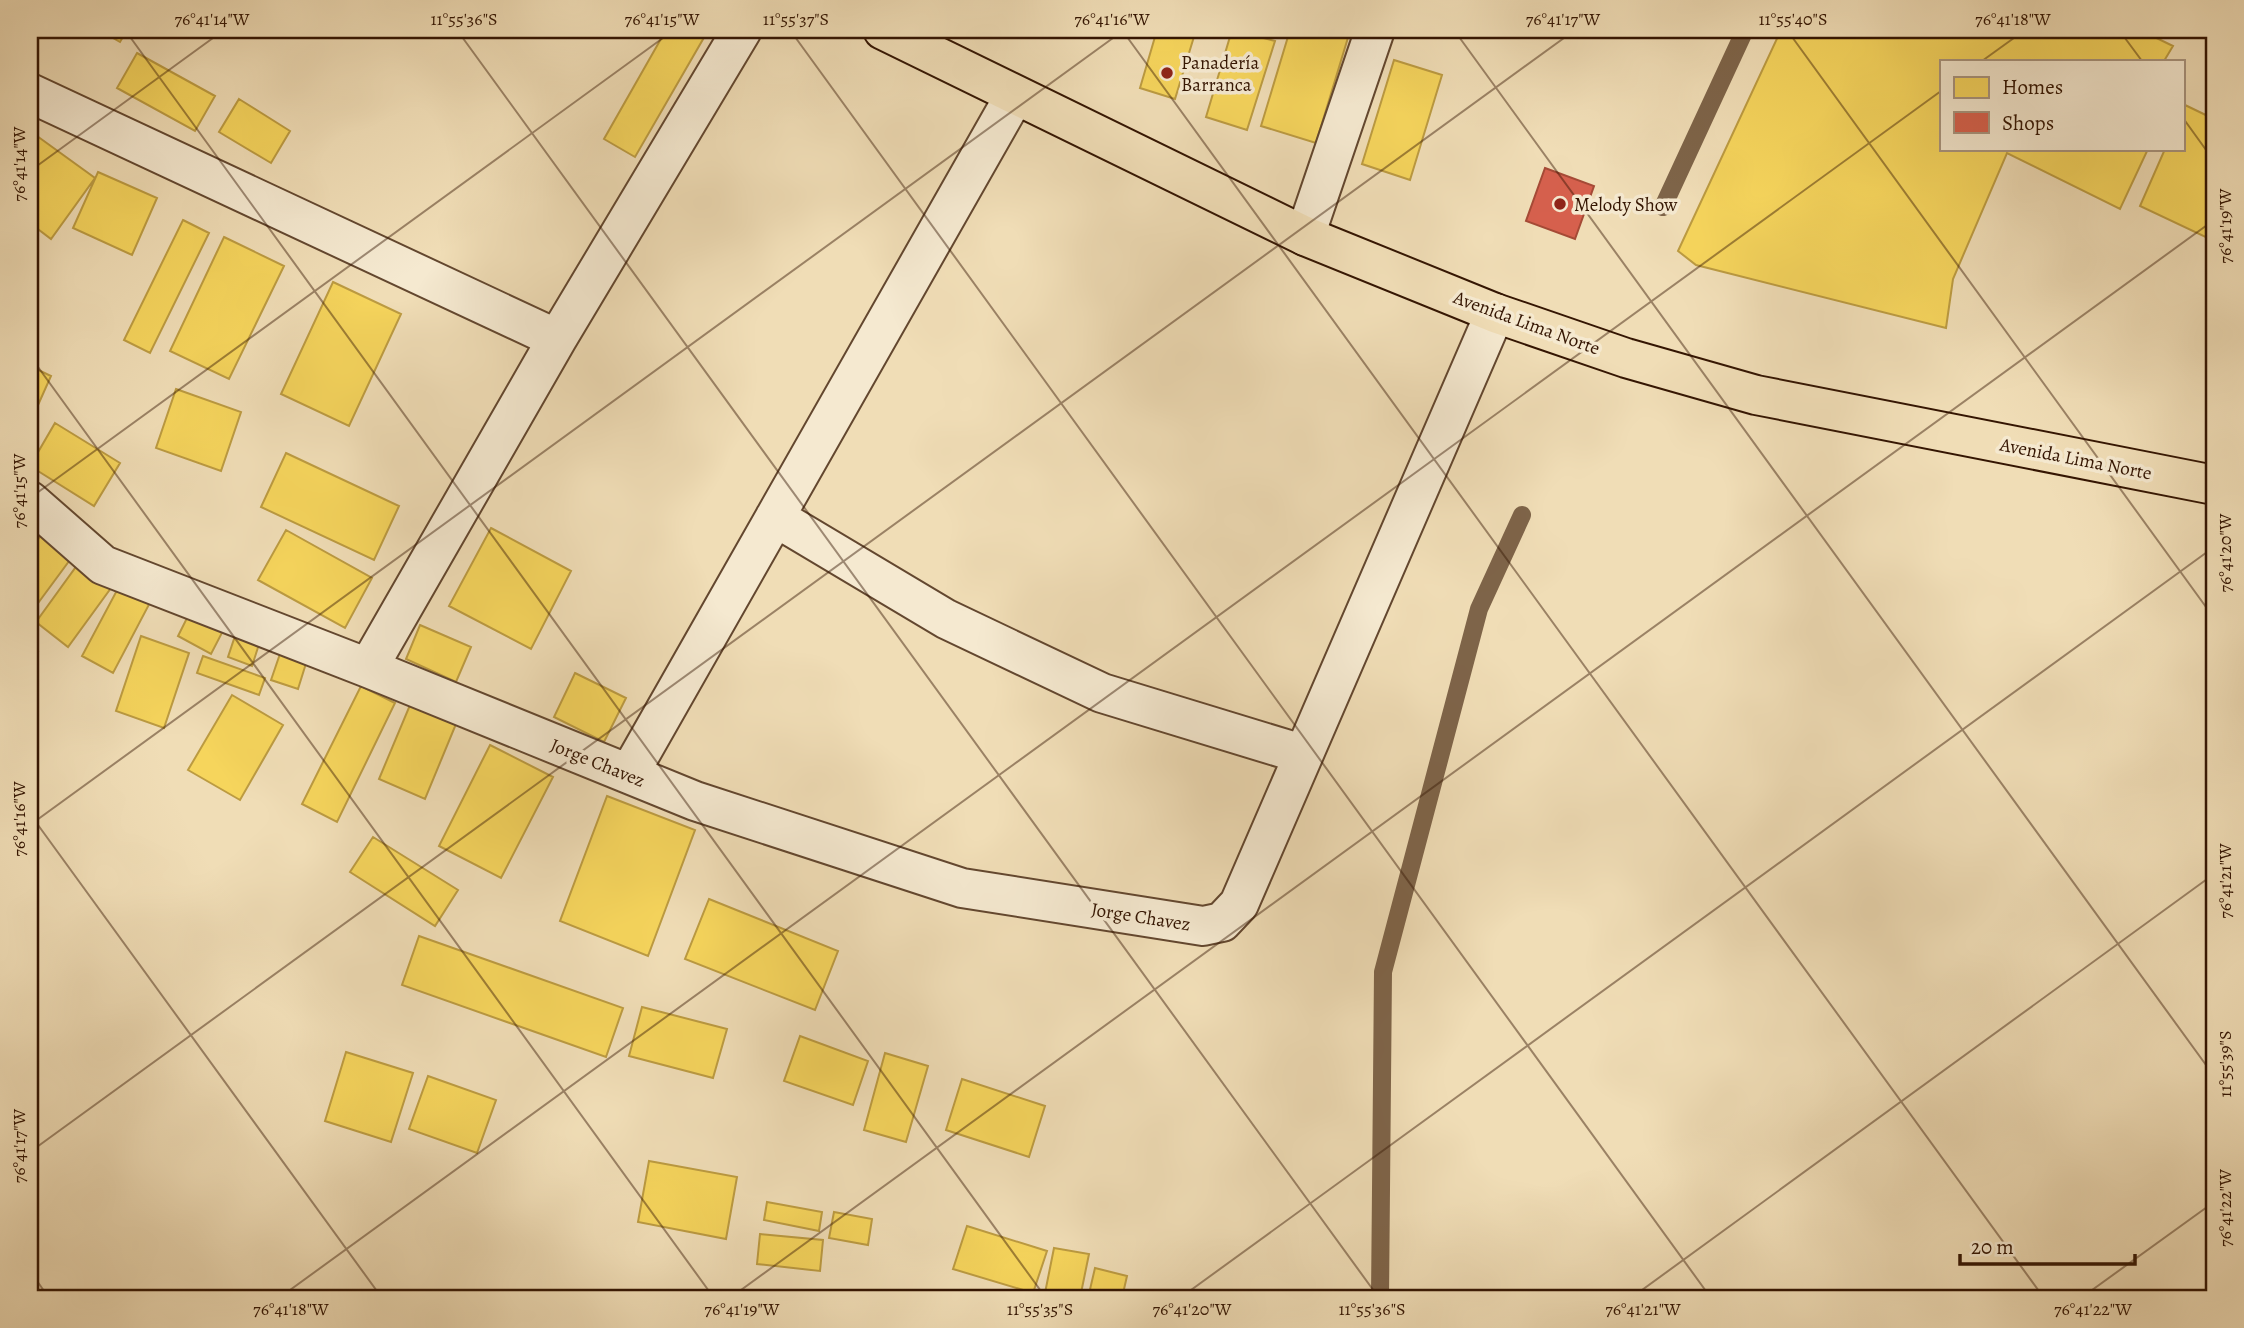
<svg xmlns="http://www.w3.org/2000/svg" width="2244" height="1328" font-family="Alegreya,serif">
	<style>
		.homes { fill: #f6d55c; stroke: #bc9b41; stroke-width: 2 }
		.shops { fill: #d6604d; stroke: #a54a36; stroke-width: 2 }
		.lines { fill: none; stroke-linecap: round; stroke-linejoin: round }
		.stream { stroke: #7e6449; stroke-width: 18 }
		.minor-casing { stroke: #63472f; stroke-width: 42 }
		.trunk-casing { stroke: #341502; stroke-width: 42 }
		.minor { stroke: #f5e9d0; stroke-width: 38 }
		.trunk { stroke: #f0ddb6; stroke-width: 38 }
		.ticks { fill: none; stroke: #341502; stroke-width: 2; stroke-opacity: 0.45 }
		.poi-dot { fill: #8f2418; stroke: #f5e9d0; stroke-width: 2.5 }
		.labels { text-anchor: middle; stroke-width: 7; stroke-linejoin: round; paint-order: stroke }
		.poi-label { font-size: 19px; fill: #341502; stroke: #f5e9d0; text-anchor: start }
		.street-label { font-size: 19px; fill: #341502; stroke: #f5e9d0 }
		.neatline { fill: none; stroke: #341502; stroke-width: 2.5 }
		.ticks-label { font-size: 18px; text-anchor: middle; fill: #341502 }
	</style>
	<rect width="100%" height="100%" fill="#f0ddb6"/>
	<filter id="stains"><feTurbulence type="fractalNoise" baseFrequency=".00286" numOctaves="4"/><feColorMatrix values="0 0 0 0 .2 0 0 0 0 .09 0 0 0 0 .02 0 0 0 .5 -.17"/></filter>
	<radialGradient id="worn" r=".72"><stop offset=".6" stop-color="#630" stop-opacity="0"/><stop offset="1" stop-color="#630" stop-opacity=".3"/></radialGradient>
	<path class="homes" d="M99 30H127L120 42Z
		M666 30H699L706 34 635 157 604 139Z
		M1157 30H1196L1175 99 1140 88Z
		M1232 30 1275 41 1247 130 1206 117Z
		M1290 30 1350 31 1316 143 1261 126Z
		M1781 30H2140L2173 46 2164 61H1941V149H2148L2120 209 2007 153 1953 279 1946 328 1696 265 1678 251Z
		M137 53 215 96 195 131 117 88Z
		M1394 60 1442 75 1410 180 1362 164Z
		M239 99 290 131 271 163 219 132Z
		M2185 105 2214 119V241L2140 206 2165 149H2183Z
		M37 136 95 178 51 239 30 223V145Z
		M98 172 157 198 132 255 73 228Z
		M183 220 209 233 150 353 124 340Z
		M224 237 284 266 229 379 170 351Z
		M333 282 401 314 349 426 281 394Z
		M30 366 51 376 30 423Z
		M176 389 241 412 221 471 156 448Z
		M55 423 120 463 94 506 30 466Z
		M286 453 399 506 374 560 261 507Z
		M491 528 571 571 531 649 449 606Z
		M286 530 372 578 345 628 258 580Z
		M44 531 75 553 30 614V550Z
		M78 564 111 588 68 647 36 622Z
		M123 579 154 595 113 673 82 656Z
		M192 608 226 625 211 654 178 636Z
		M239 624 263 632 252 666 228 657Z
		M420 625 471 647 456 682 406 659Z
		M141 636 189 653 164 728 116 711Z
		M30 645 38 652 30 663Z
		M282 648 308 657 298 689 271 680Z
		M203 656 265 678 259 695 197 673Z
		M575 673 626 698 604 742 554 717Z
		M361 686 395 703 337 822 302 804Z
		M232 695 283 725 240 800 188 770Z
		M410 705 456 724 425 799 379 779Z
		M490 745 553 777 501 878 439 846Z
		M607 796 695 830 648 956 560 921Z
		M373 837 458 890 435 926 350 872Z
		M709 899 838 951 815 1010 685 959Z
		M419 936 623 1008 606 1057 402 985Z
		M642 1007 727 1029 713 1078 629 1056Z
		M800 1036 868 1061 853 1105 784 1081Z
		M346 1052 413 1073 391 1142 325 1121Z
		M885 1053 928 1066 906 1142 864 1130Z
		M428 1076 496 1100 477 1153 409 1129Z
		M962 1079 1045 1106 1029 1157 946 1130Z
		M649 1161 737 1177 726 1239 638 1222Z
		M767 1202 822 1212 819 1231 764 1220Z
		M834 1212 872 1219 868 1245 829 1238Z
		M967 1226 1047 1251 1033 1293 953 1269Z
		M760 1234 823 1240 820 1271 757 1264Z
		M1054 1248 1089 1254 1080 1298H1044Z
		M1095 1268 1127 1276 1122 1298H1088Z"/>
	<path class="shops" d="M1545 168 1594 186 1575 239 1526 221Z"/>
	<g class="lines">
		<path class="stream" d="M1663 207 1745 30
			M1380 1298 1383 972 1479 609 1522 515"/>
		<g class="minor-casing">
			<path id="minor" d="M30 93 557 339
				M1305 236 1375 30
				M30 501 103 565 368 668 695 801 962 888 1203 926 1222 922 1239 904 1495 313
				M775 517 946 619 1102 693 1302 754
				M368 668 557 339 742 30
				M629 774 1015 95"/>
		</g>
		<g class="trunk-casing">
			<path id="trunk" d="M883 30 1305 236 1495 313 1626 358 1756 395 2214 485"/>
		</g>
		<use href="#minor" class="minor"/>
		<use href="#trunk" class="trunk"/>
	</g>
	<path class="ticks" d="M125 30 1046 1298M457 30 1379 1298M790 30 1711 1298M1122 30 2044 1298M1454 30 2214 1076M1787 30 2214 618M2119 30 2142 61M1982 61 2025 30M2183 118 2214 161M30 171 224 30M30 356 714 1298M30 498 674 30M30 814 382 1298M30 825 1124 30M30 1152 1575 30M30 1271 49 1298M279 1298 1941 91M730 1298 2214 220M1180 1298 2214 547M1631 1298 2214 874M2081 1298 2214 1202"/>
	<g class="poi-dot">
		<circle cx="1167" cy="73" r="7"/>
		<circle cx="1560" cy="204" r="7"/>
	</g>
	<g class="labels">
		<g class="poi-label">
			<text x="1181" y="69">Panadería<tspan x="1181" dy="22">Barranca</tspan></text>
			<text x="1574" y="211">Melody Show</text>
		</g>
		<g class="street-label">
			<text transform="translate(1527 322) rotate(20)" y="7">Avenida Lima Norte</text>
			<text transform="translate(2076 458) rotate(11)" y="7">Avenida Lima Norte</text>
			<text transform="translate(598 762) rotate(22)" y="7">Jorge Chavez</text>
			<text transform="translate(1141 916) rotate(9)" y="7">Jorge Chavez</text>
		</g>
	</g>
	<rect width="2244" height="1328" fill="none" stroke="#f0ddb6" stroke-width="77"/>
	<rect x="1940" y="60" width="245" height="91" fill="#f5e9d0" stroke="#a8947e" stroke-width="2"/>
	<rect x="1954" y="77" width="35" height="21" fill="#f6d55c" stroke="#a8947e" stroke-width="2"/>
	<text x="2002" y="94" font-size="21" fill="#341502">Homes</text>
	<rect x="1954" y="112" width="35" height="21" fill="#d6604d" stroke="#a8947e" stroke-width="2"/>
	<text x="2002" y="130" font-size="21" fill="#341502">Shops</text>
	<path d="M1960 1254v10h175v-10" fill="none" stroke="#341502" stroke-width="3.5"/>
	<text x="1971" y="1254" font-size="21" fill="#341502" stroke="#f5e9d0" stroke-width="5" paint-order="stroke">20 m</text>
	<rect x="38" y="38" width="2168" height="1252" class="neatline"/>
	<g class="ticks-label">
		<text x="212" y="25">76°41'14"W</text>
		<text x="464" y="25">11°55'36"S</text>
		<text x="662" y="25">76°41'15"W</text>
		<text x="796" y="25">11°55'37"S</text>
		<text x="1112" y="25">76°41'16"W</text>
		<text x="1563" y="25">76°41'17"W</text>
		<text x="1793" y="25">11°55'40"S</text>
		<text x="2013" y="25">76°41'18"W</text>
		<text transform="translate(19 164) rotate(-90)" y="6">76°41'14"W</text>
		<text transform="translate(2225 226) rotate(-90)" y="6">76°41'19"W</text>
		<text transform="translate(19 491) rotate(-90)" y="6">76°41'15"W</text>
		<text transform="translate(2225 553) rotate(-90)" y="6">76°41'20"W</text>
		<text transform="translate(19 819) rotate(-90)" y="6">76°41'16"W</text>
		<text transform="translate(2225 881) rotate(-90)" y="6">76°41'21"W</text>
		<text transform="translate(2225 1064) rotate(-90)" y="6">11°55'39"S</text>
		<text transform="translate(19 1146) rotate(-90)" y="6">76°41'17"W</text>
		<text transform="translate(2225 1208) rotate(-90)" y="6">76°41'22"W</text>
		<text x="291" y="1315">76°41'18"W</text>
		<text x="742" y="1315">76°41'19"W</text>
		<text x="1040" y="1315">11°55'35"S</text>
		<text x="1192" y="1315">76°41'20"W</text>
		<text x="1372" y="1315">11°55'36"S</text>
		<text x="1643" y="1315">76°41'21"W</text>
		<text x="2093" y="1315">76°41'22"W</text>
	</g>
	<rect width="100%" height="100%" filter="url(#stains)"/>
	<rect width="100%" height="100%" fill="url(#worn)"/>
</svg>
